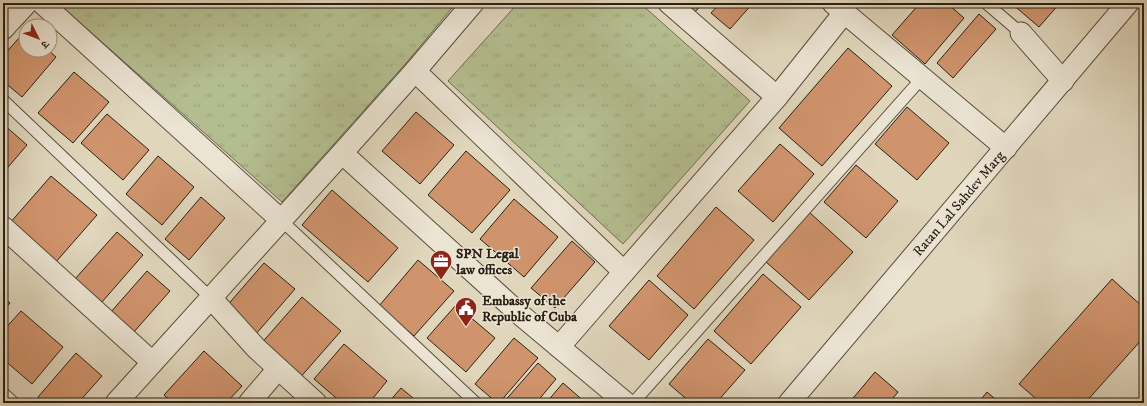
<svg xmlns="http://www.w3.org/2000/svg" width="1147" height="406" font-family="'IM FELL DW Pica','Noto Serif Devanagari',serif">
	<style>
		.park { fill: url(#park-tufts); stroke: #6e6e52 }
		.building { fill: #d0946d; stroke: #292014 }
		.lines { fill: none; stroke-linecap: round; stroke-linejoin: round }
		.lane-casing { stroke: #574e3e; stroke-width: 13 }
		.street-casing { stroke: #574e3e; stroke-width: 23 }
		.lane { stroke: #ebe4d3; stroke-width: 11 }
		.street { stroke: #ebe4d3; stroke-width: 21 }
		.labels { text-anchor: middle; stroke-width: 3; stroke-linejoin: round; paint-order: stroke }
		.street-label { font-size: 14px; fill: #292014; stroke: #ebe4d3 }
		.poi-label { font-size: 14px; font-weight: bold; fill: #292014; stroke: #ebe4d3; text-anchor: start }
	</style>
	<defs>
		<pattern id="park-tufts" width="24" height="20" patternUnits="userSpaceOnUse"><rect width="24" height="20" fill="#b4bd8f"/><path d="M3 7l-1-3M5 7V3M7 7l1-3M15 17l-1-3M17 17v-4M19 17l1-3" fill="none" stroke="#9ba27a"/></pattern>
	</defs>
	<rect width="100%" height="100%" fill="#e0d6bc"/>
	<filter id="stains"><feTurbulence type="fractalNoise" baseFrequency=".005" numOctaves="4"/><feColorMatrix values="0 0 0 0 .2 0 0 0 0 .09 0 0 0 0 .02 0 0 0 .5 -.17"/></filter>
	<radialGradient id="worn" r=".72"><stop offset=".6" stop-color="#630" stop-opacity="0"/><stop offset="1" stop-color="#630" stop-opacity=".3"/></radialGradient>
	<path class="park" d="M58 3H456L407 62 282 202Z
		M518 3H640L750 101 623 244 448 81Z"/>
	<path class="building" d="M683 3H703L694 13Z
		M720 3H753L730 29 711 13Z
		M920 3H947L964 18 925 64 892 35Z
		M1011 3H1060L1039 27Z
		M979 14 996 29 953 78 937 63Z
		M26 30V50H48L56 57 22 97 3 81V56Z
		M848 48 892 86 822 166 779 128Z
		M74 72 109 102 73 143 38 113Z
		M907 107 949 143 917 180 875 144Z
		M416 112 454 145 420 184 382 151Z
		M107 114 149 150 123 180 81 143Z
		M3 124 27 145 3 173Z
		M780 144 814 174 773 222 738 191Z
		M466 151 510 190 472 233 428 195Z
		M158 156 194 187 162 225 126 194Z
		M856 165 898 201 866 238 824 202Z
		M51 176 97 215 55 263 9 224Z
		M332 190 398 248 368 282 302 225Z
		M201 197 225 218 189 260 165 239Z
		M514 199 558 237 524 277 480 239Z
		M716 207 754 240 694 309 657 276Z
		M809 212 853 252 809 300 765 261Z
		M117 232 143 255 102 302 75 279Z
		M572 241 595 262 555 308 531 288Z
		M418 260 454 291 414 336 379 306Z
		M264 263 295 289 255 335 225 308Z
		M147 271 170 291 133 333 110 313Z
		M763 274 801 307 751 364 714 331Z
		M1112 279 1144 308V337L1085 403H1041L1019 384Z
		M649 280 688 315 649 360 609 326Z
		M3 297 10 303 3 311Z
		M302 297 341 331 298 380 259 346Z
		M456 305 495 338 466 372 427 338Z
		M21 311 63 347 32 384 3 359V331Z
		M514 338 538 358 499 403H497L475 384Z
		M708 339 745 370 716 403H691L669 384Z
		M344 344 387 381 369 403H342L314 379Z
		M204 351 242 386 226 403H173L164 395Z
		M76 353 102 376 78 403H45L38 397Z
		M538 363 556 379 536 403H503Z
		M875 372 898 392 889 403H849Z
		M563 383 586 403H546Z
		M401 388 419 403H388Z
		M987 392 1000 403H978Z"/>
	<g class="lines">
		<g class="lane-casing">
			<path id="lane" d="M986 3 1021 33
				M3 100 211 298
				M281 220 476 403
				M3 393 14 403
				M633 403 922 78"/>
		</g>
		<g class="street-casing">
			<g id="street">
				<path d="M42 3 281 220"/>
				<path d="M833 3 1006 148"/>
				<path d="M3 29 27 3"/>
				<path d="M1021 33 1063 81"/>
				<path d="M415 71 624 272 777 97 669 3"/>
				<path d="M777 97 844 13"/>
				<path d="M342 153 522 316 626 403"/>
				<path d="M3 227 152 362"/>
				<path d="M211 298 256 348 316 403"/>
				<path d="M559 347 624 272"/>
				<path d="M116 403 342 153 415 71 473 3"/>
				<path d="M249 403 278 369"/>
				<path id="s1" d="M789 403 1128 3"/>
			</g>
		</g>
		<use href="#lane" class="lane"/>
		<use href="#street" class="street"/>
	</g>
	<defs>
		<g id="office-pin" transform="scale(1.15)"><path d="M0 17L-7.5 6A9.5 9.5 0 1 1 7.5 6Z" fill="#8f2418" stroke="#ebe4d3"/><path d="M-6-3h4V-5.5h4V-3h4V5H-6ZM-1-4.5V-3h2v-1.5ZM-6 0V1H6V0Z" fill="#fff"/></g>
		<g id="civic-pin" transform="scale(1.15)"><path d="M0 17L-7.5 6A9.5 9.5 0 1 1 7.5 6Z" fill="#8f2418" stroke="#ebe4d3"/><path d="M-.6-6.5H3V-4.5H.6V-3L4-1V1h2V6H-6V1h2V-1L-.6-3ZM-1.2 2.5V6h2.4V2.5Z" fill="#fff"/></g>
	</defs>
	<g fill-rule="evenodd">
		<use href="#office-pin" x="441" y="261"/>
		<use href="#civic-pin" x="466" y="308"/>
	</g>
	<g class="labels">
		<g class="street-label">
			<text dy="5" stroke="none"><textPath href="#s1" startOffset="262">Ratan Lal Sahdev Marg</textPath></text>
		</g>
		<g class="poi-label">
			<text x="456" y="258">SPN Legal<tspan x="456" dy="16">law offices</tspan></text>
			<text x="482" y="305">Embassy of the<tspan x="482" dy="16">Republic of Cuba</tspan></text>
		</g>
	</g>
	<rect width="1147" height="406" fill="none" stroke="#e0d6bc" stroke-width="16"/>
	<rect x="4" y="4" width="1139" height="398" fill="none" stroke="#292014" stroke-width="2"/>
	<rect x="8" y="8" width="1131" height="390" fill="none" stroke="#292014"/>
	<g transform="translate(38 38) rotate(132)"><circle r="19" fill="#ebe4d3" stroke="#9d9687"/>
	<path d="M0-3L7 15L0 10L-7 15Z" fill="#8f2418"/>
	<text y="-6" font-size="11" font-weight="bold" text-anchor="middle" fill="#292014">उ</text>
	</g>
	<rect width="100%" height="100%" filter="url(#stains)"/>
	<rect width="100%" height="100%" fill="url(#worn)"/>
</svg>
